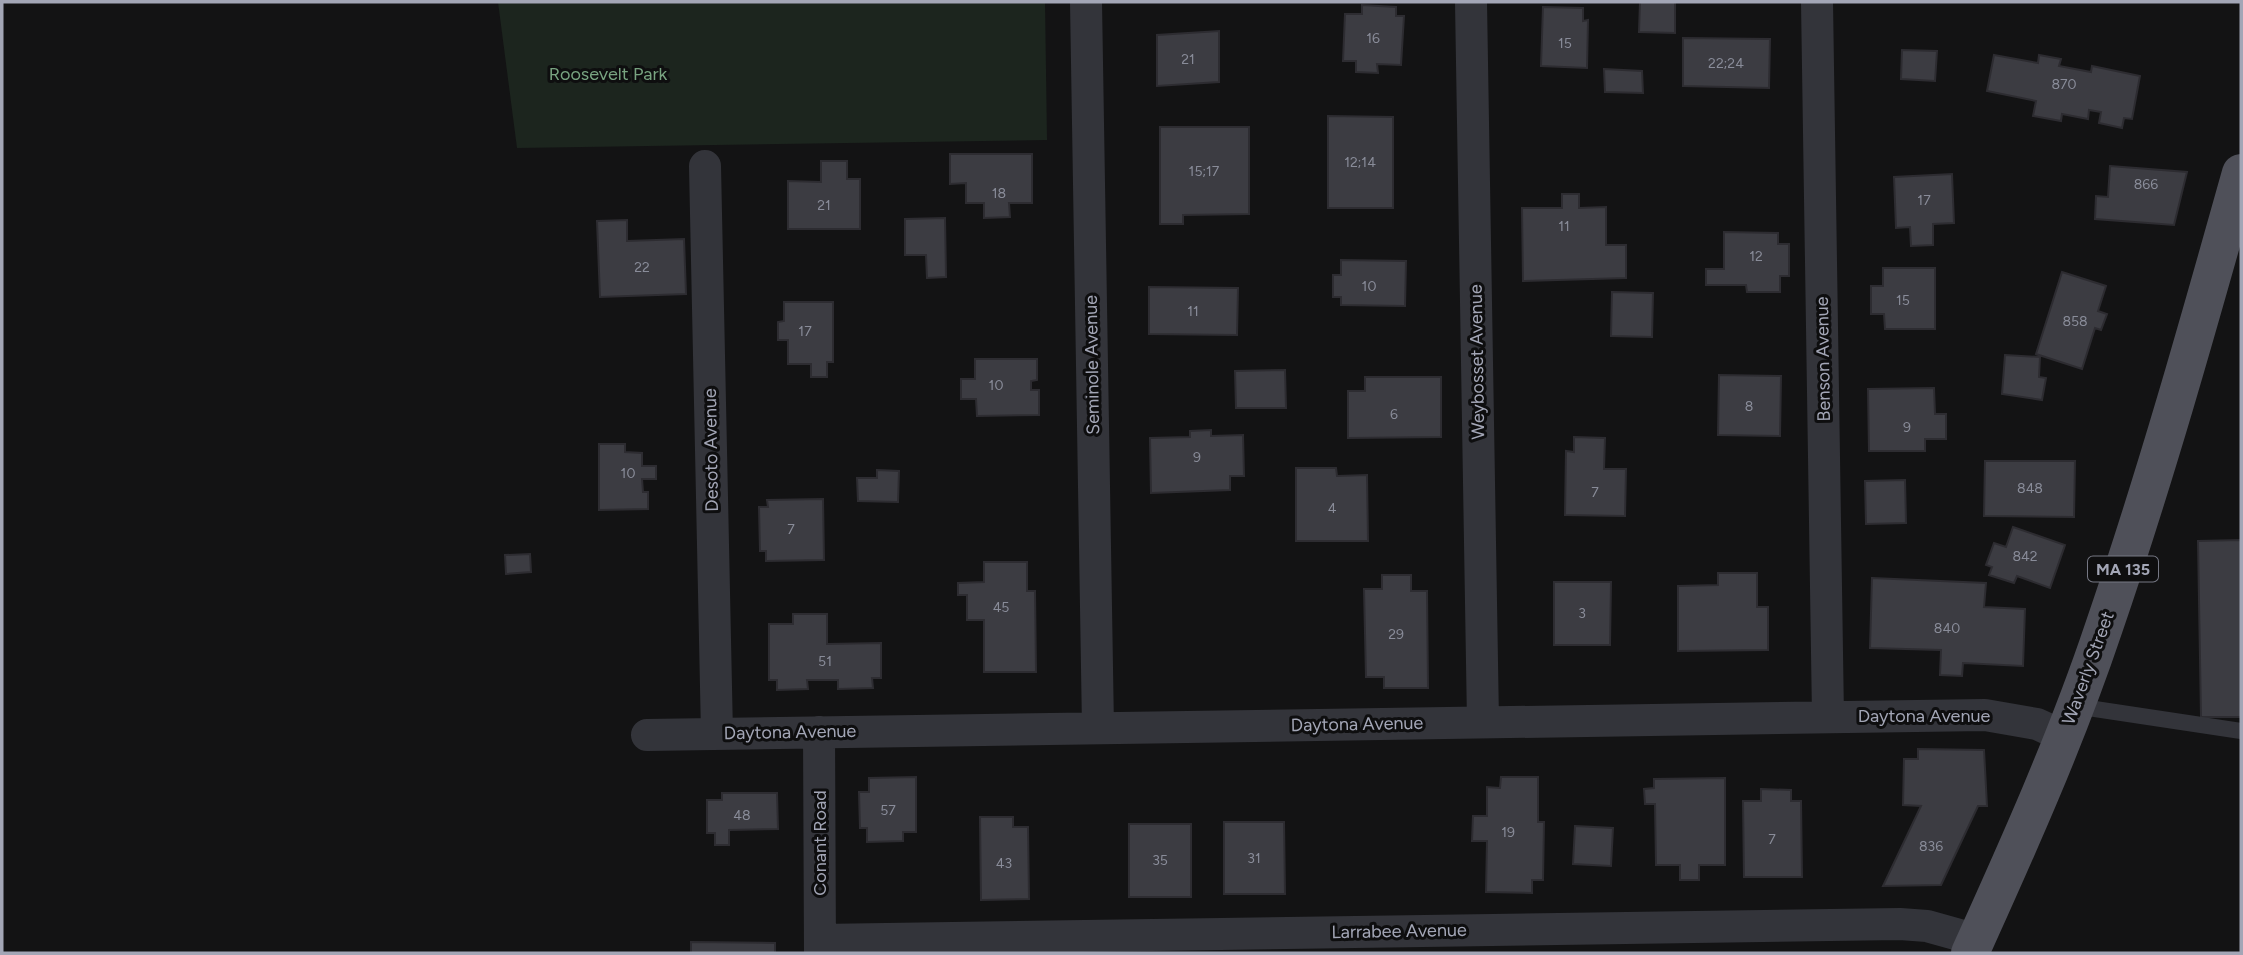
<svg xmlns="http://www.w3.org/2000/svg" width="2243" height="955" font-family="Figtree,sans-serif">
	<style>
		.green { fill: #1c251e }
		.building { fill: #3c3c42; stroke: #2d2c31; stroke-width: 2 }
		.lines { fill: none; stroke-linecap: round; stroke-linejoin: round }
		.lane { stroke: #33343a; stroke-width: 16 }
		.street { stroke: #33343a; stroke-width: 32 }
		.primary { stroke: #4f5059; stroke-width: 38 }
		.labels { text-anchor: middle; stroke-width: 6; stroke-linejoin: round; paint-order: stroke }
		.number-label { font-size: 14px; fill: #898c99 }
		.shield { fill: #0e0e0f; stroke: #767884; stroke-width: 2 }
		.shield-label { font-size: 16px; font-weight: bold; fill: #a3a6b6 }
		.park-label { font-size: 18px; fill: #78a380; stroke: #0e0e0f }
		.street-label { font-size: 18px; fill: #a3a6b6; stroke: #0e0e0f }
	</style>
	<rect width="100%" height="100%" fill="#131314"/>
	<path class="green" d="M498 2H1045L1047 140 517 148Z"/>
	<path class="building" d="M1640 2H1675V33L1639 32Z
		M1362 5 1396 7V16H1404L1401 65 1377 64 1378 73 1356 72V61H1343L1345 14H1362Z
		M1543 7 1583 8V21L1588 20 1587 68 1541 66Z
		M1219 31V82L1157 86V35Z
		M1683 38 1770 39 1769 88 1683 86Z
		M1902 50 1937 51 1935 81 1901 79Z
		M1994 55 2038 63 2039 55 2061 59 2059 66 2091 72 2092 66 2140 76 2132 119 2124 118 2122 128 2099 123 2101 112 2089 110 2088 119 2062 114 2061 121 2033 116 2036 101 1987 91Z
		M1604 69 1642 71 1643 93 1605 92Z
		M1328 116 1393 117V208H1328Z
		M1160 127H1249V214L1183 215V224H1160Z
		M950 154H1032V203H1009L1010 217 984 218V203H966V183L950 184Z
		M821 161H847V179H860V229H788V181L821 182Z
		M2110 166 2187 172 2174 225 2095 219 2096 196 2108 197Z
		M1952 174 1954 223 1933 224V245L1911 246 1910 227 1896 228 1894 177Z
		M1562 194H1579V208L1606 207V245H1626V278L1523 281 1522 208H1562Z
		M945 218 946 277 927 278 926 255H905V219Z
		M627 220V241L684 239 686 294 600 297 597 221Z
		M1724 232 1778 233V244H1789V276H1780V292H1747L1746 285H1706V269H1724Z
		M1341 260 1406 261 1405 306 1341 305V297H1333V275H1341Z
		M1883 268H1935V329H1885L1884 314H1871V286H1883Z
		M2062 272 2106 286 2098 311 2107 314 2101 330 2095 328 2082 369 2036 354Z
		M1149 287 1238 288 1237 335 1149 334Z
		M1612 292 1653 293 1652 337 1611 336Z
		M784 302H833V362H827V377H811V364H788V340H778V322L784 321Z
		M2005 355 2040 357 2039 377 2046 378 2042 400 2002 394Z
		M975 359H1037V380L1031 381V390H1039V415L977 416 976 399H961V379H975Z
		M1285 370 1286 408H1236L1235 371Z
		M1719 375 1781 376 1780 436 1718 435Z
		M1365 377H1441V437L1348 438V391H1365Z
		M1934 388 1935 414H1946V439H1925V451H1869L1868 389Z
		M1211 430V436L1243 435 1244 476H1230V490L1151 493 1150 438 1190 437V431Z
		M1574 437 1605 438 1604 469H1626L1625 516 1565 515 1566 451 1574 452Z
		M599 444H625V452L642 453V466H656V479H642L643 492H648V509L599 510Z
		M1985 461H2075L2074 517 1984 516Z
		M1296 468H1336L1337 476 1367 475 1368 541H1296Z
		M877 470 899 471 898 502 858 501 857 478H877Z
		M1905 480 1906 523 1866 524 1865 481Z
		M823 499 824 560 766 561V551H760L759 507H768L767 500Z
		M2013 527 2065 545 2050 588 2017 576 2014 583 1989 575 1992 567 1986 565 1994 543 2006 547Z
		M2241 540V717H2201L2198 541Z
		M530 554 531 572 506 574 505 555Z
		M984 562H1027V591H1035L1036 672H984V620H967V595H958V583L984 582Z
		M1718 573H1757V607H1768V650L1678 651V586L1718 585Z
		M1382 575H1411V591H1427L1428 688H1384V677H1366L1364 589H1382Z
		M1872 578 1986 583 1984 607 2025 609 2023 666 1963 663 1962 676 1940 675 1941 650 1870 648Z
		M1554 582H1611L1610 645H1554Z
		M793 614H827V644L881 643V678H872L873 688 838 689V680H807L808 689 777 690V680H769V624H793Z
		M1918 749 1984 750 1987 806H1978L1941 885 1883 886 1921 806 1903 805 1904 759H1918Z
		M916 777V832H903V841L867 842V828H860L859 792H869V778Z
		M1501 777H1538V822H1544L1543 880H1532V893L1486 892 1487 841H1472L1473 816H1487V787L1500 788Z
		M1725 778V865H1699V880H1680V865H1656L1655 804H1645L1644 789 1654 788V779Z
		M1761 789 1791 790V801H1801L1802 877H1744L1743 801H1761Z
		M722 793H777L778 829 729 830V845H715V833H707V800H722Z
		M980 817H1013V827H1028L1029 899 981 900Z
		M1224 822H1284L1285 894H1224Z
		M1129 824H1191V897H1129Z
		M1575 826 1613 828 1611 866 1573 864Z
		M691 942 775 943V953H691Z"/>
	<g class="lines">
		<path class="lane" d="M2075 706 2241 731"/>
		<path class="street" d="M1086 2 1098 728
			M1471 2 1483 722
			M1817 2 1828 717
			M705 166 717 734
			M819 732 820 953
			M647 735 1985 715 2037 724 2063 736
			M820 940 1900 924 1927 926 1977 940"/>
		<path class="primary" d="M1970 953C2018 847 2066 740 2103 630 2155 479 2198 326 2241 173"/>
	</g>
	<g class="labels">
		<g class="number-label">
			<text x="1373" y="43">16</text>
			<text x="1565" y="48">15</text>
			<text x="1188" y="64">21</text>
			<text x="1726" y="68">22;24</text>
			<text x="2064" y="89">870</text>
			<text x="1360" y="167">12;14</text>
			<text x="1204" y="176">15;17</text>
			<text x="2146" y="189">866</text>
			<text x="999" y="198">18</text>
			<text x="1924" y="205">17</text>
			<text x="824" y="210">21</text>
			<text x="1564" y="231">11</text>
			<text x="1756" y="261">12</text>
			<text x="642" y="272">22</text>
			<text x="1369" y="291">10</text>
			<text x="1903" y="305">15</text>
			<text x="1193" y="316">11</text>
			<text x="2075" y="326">858</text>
			<text x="805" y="336">17</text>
			<text x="996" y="390">10</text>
			<text x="1749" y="411">8</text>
			<text x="1394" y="419">6</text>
			<text x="1907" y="432">9</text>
			<text x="1197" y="462">9</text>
			<text x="628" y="478">10</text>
			<text x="2030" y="493">848</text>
			<text x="1595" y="497">7</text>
			<text x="1332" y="513">4</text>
			<text x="791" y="534">7</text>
			<text x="2025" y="561">842</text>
			<text x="1001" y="612">45</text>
			<text x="1582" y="618">3</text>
			<text x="1947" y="633">840</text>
			<text x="1396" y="639">29</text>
			<text x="825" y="666">51</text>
			<text x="888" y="815">57</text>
			<text x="742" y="820">48</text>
			<text x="1508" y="837">19</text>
			<text x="1772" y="844">7</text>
			<text x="1931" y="851">836</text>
			<text x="1254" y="863">31</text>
			<text x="1160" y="865">35</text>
			<text x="1004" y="868">43</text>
		</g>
		<rect class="shield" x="2088" y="556.5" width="70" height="25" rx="5"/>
		<g class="shield-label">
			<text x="2123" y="575">MA 135</text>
		</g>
		<g class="park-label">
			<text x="608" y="80">Roosevelt Park</text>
		</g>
		<g class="street-label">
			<text transform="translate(1823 359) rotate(-91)" y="6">Benson Avenue</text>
			<text transform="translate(1477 362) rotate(-91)" y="6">Weybosset Avenue</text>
			<text transform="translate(1092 365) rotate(-91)" y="6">Seminole Avenue</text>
			<text transform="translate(711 450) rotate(-91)" y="6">Desoto Avenue</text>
			<text transform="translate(2088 668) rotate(-70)" y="6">Waverly Street</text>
			<text x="1924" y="722">Daytona Avenue</text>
			<text transform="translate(1357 724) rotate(-1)" y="6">Daytona Avenue</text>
			<text transform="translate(790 732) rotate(-1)" y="6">Daytona Avenue</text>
			<text transform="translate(820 843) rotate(-90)" y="6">Conant Road</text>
			<text transform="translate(1399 931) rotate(-1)" y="6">Larrabee Avenue</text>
		</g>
	</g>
	<rect width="2243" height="955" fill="none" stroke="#a3a6b6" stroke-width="7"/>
</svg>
